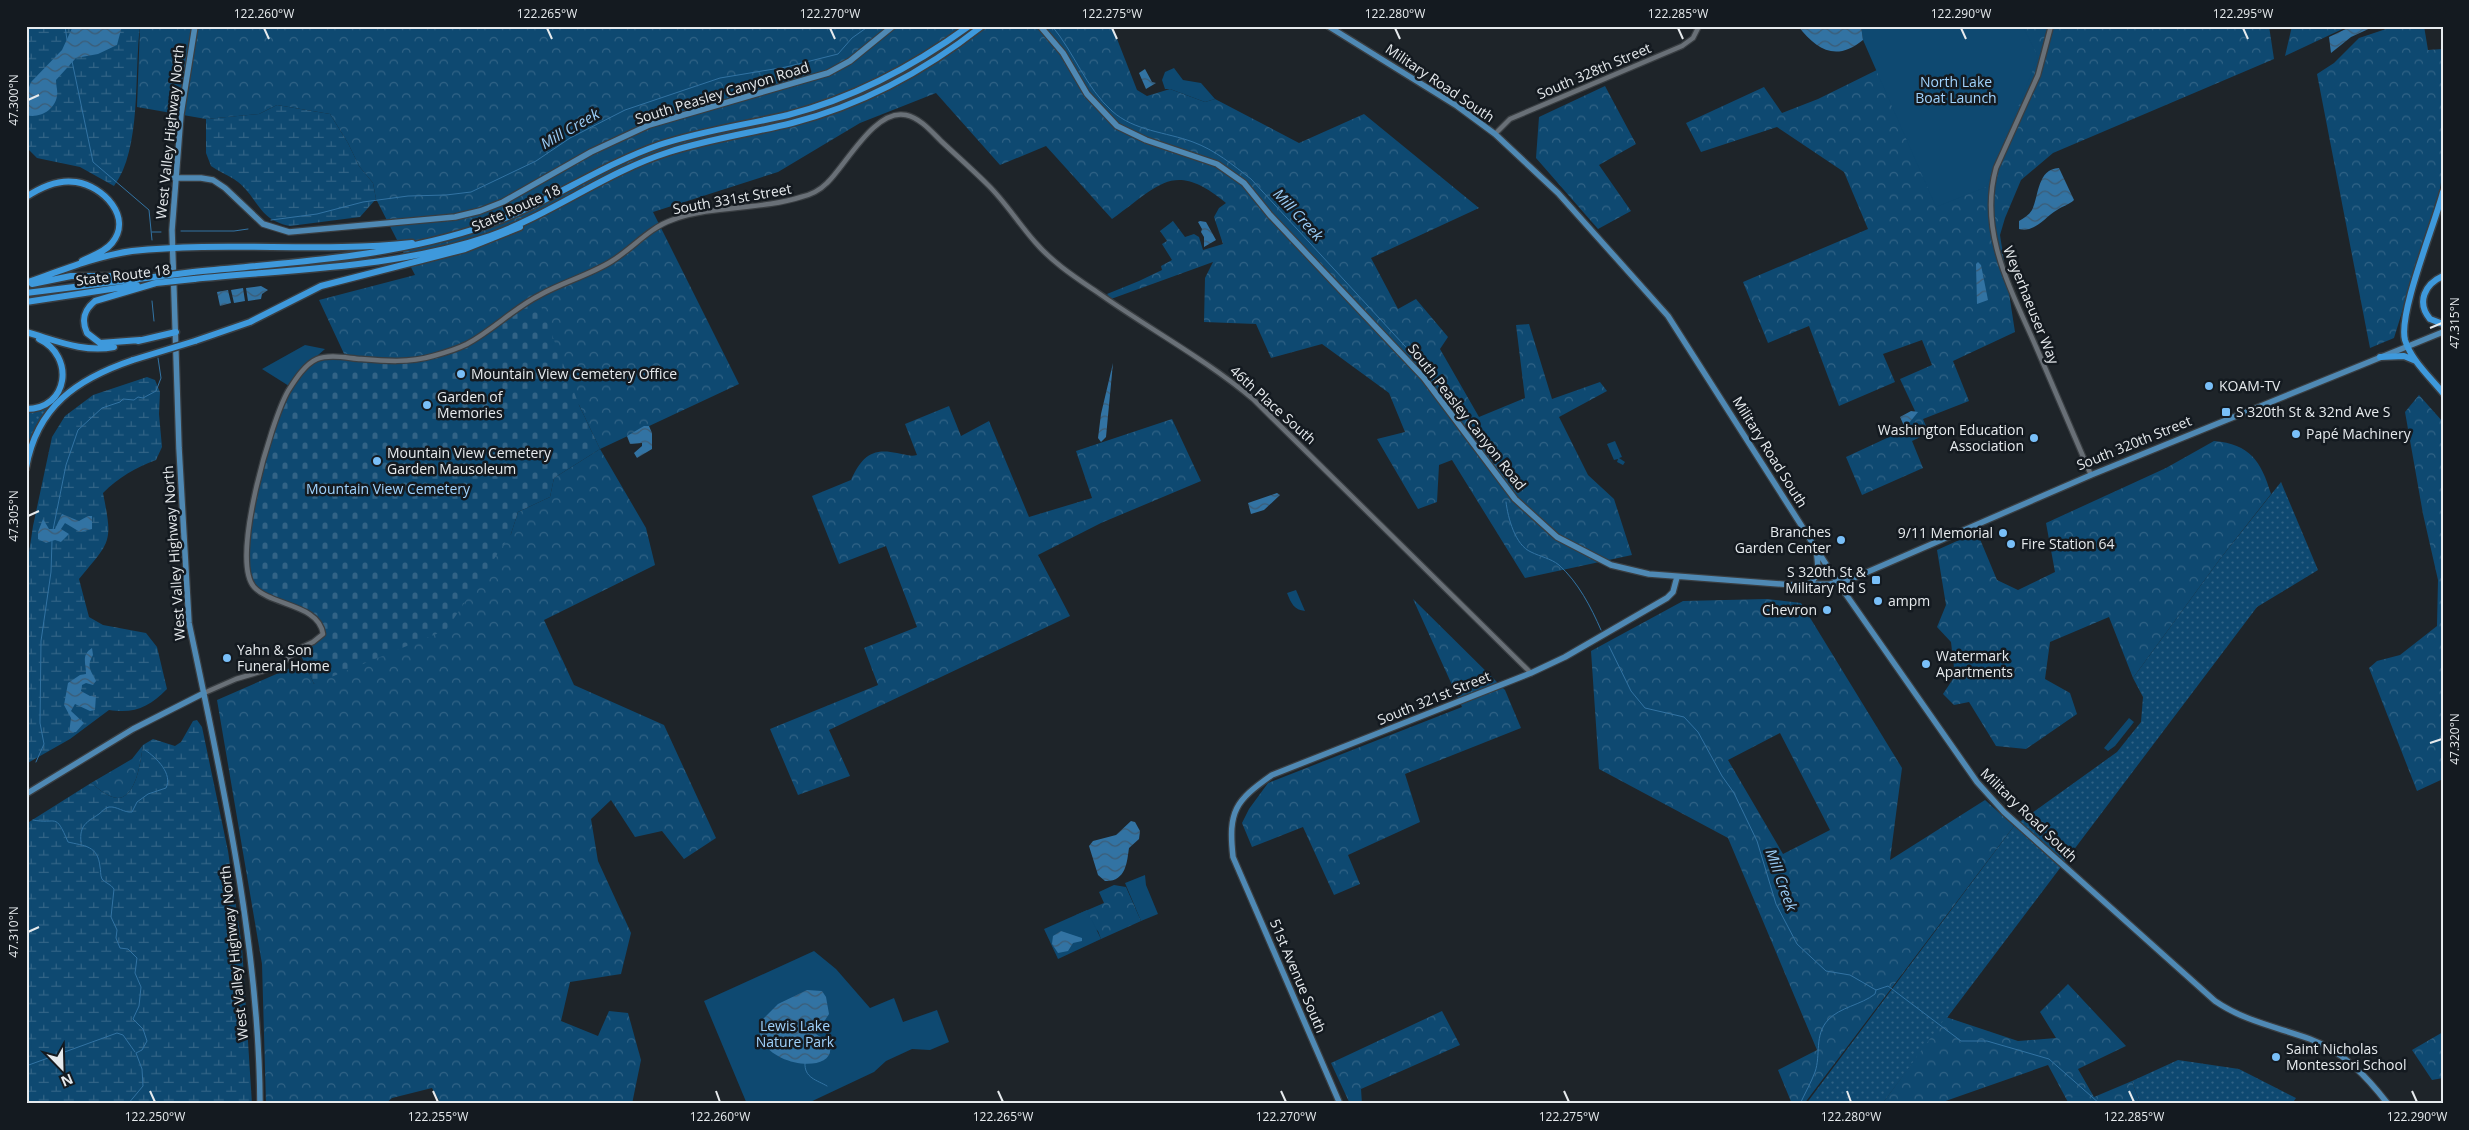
<svg xmlns="http://www.w3.org/2000/svg" width="2469" height="1130" font-family="'Open Sans',sans-serif">
	<style>
		.grass { fill: url(#grass-dots) }
		.forest { fill: url(#forest-crowns); fill-rule: evenodd }
		.wetland { fill: url(#wetland-marsh) }
		.cemetery { fill: url(#cemetery-stones) }
		.park { fill: #0e4971 }
		.water { fill: url(#water-waves) }
		.lines { fill: none; stroke-linecap: round; stroke-linejoin: round }
		.stream { stroke: #3273a3; stroke-width: 1 }
		.minor-casing { stroke: #393e42; stroke-width: 7 }
		.major-casing { stroke: #393e42; stroke-width: 8 }
		.highway-casing { stroke: #393e42; stroke-width: 9 }
		.minor { stroke: #697077; stroke-width: 4.5 }
		.major { stroke: #4f89b4; stroke-width: 5.5 }
		.highway { stroke: #3e99dc; stroke-width: 6 }
		.highway-bridge-casing { stroke: #393e42; stroke-width: 9; stroke-linecap: butt }
		.highway-bridge { stroke: #3e99dc; stroke-width: 6 }
		.ticks { fill: none; stroke: #e6eaed; stroke-width: 2 }
		.poi-dot { fill: #79bff8; stroke: #141a20; stroke-width: 2 }
		.labels { text-anchor: middle; stroke-width: 5; stroke-linejoin: round; paint-order: stroke }
		.street-label { font-size: 14px; fill: #e6eaed; stroke: #141a20 }
		.park-label { font-size: 14px; fill: #a1d3fd; stroke: #141a20 }
		.poi-label { font-size: 14px; fill: #e6eaed; stroke: #141a20; text-anchor: start }
		.water-label { font-size: 15px; font-style: italic; fill: #9accf6; stroke: #141a20 }
		.neatline { fill: none; stroke: #e6eaed; stroke-width: 2 }
		.ticks-label { font-size: 12px; text-anchor: middle; fill: #e6eaed }
	</style>
	<defs>
		<pattern id="grass-dots" width="8" height="8" patternUnits="userSpaceOnUse" patternTransform="scale(1.25)"><rect width="8" height="8" fill="#0e4971"/><path d="M2 2h.1M6 6h.1" fill="none" stroke="#316386" stroke-width="1.8" stroke-linecap="round"/></pattern>
		<pattern id="forest-crowns" width="20" height="18" patternUnits="userSpaceOnUse" patternTransform="scale(1.25)"><rect width="20" height="18" fill="#0e4971"/><path d="M2 6a3 3 0 1 1 6 0M12 15a3 3 0 1 1 6 0" fill="none" stroke="#316386"/></pattern>
		<pattern id="wetland-marsh" width="20" height="14" patternUnits="userSpaceOnUse" patternTransform="scale(1.25)"><rect width="20" height="14" fill="#0e4971"/><path d="M1 5h8M5 5V1M11 12h8M15 12V8" fill="none" stroke="#316386"/></pattern>
		<pattern id="cemetery-stones" width="16" height="16" patternUnits="userSpaceOnUse" patternTransform="scale(1.25)"><rect width="16" height="16" fill="#0e4971"/><path d="M2 7V4a2 2 0 0 1 4 0v3zM10 15v-3a2 2 0 0 1 4 0v3z" fill="#316386"/></pattern>
		<pattern id="water-waves" width="16" height="10" patternUnits="userSpaceOnUse" patternTransform="scale(1.25)"><rect width="16" height="10" fill="#3273a3"/><path d="M0 5q4-4 8 0t8 0" fill="none" stroke="#3c5c75"/></pattern>
	</defs>
	<rect width="100%" height="100%" fill="#1e2429"/>
	<path class="grass" d="M53 403 38 423 26 452V412L40 410Z
		M2281 482 2318 570 2257 607 1882 1104H1806L2014 826 2117 752 2141 722 2143 697 2133 678 2220 559Z
		M2178 1060 2239 1069 2296 1098 2292 1104H2140L2132 1081Z"/>
	<path class="forest" d="M140 26H1112L1137 90 1147 96 1170 89 1205 102 1215 99 1299 143 1364 114 1479 208 1371 258 1398 309 1416 299 1448 337 1440 349 1479 417 1525 398 1516 325 1529 324 1552 399 1600 382 1607 391 1559 417 1588 475 1614 499 1632 555 1525 578 1452 460 1439 465 1437 502 1418 509 1377 439 1405 432 1389 393 1322 344 1271 358 1256 324 1204 322 1205 278 1213 262 1111 299 1107 294 1139 281 1162 270 1161 266 1172 260 1162 244 1167 241 1160 231 1173 221 1185 237 1194 234 1199 237 1203 250 1223 244 1214 217 1219 208 1226 203C1173 159 1159 186 1112 219L1046 146 1000 165 936 93 860 123 778 172 653 212 739 384 600 449 646 528 655 565 544 620 574 685 664 725 716 838 684 859 662 831 635 837 611 800 591 819 598 861 631 933 621 974 570 982 561 1021 598 1036 609 1011 628 1013 641 1060 632 1104H441L432 1088 392 1098 385 1104H266L262 964 217 700 304 662 314 684 511 534 518 512 550 497 554 478 600 449 579 405 488 330 454 349 412 360 346 358 319 300 415 275 376 199 373 183 359 166 348 143 330 114 277 105 259 114 206 119 137 107Z
		M1910 26H2269L2274 59 2053 153 2021 180 2005 218 2000 235 2015 332 1953 361 1969 401 1923 419 1929 433 1912 441 1923 468 1862 495 1846 457 1902 431 1915 411 1900 379 1932 365 1922 340 1883 354 1895 382 1839 406 1809 326 1768 343 1743 282 1868 229 1844 172 1777 127 1701 152 1686 123 1764 87 1782 113 1818 99 1887 65Z
		M2292 26H2349L2285 56Z
		M2395 26H2424L2428 50 2442 49 2443 168 2440 189 2394 338 2370 348 2317 74 2334 63 2359 38Z
		M1605 86 1636 144 1599 165 1631 211 1598 229 1536 158 1539 117Z
		M2419 395 2443 422V779L2417 791 2369 668 2377 661 2400 655 2437 626 2438 580 2423 514 2405 412Z
		M949 406 961 436 989 421 1029 517 1092 498 1076 451 1172 419 1201 481 1101 523 1038 555 1070 616 829 730 850 776 798 795 770 729 878 685 864 648 917 627 886 546 839 564 812 496 851 480C861 458 871 447 897 453 903 454 910 457 917 455L905 424Z
		M2214 441C2250 444 2261 461 2271 494L2220 559 2133 678 2109 617 2050 642 2045 679 2070 693 2077 714 2026 749 1996 746 1969 702 1954 705 1943 694 1955 676 1951 642 1937 627 1946 605 1937 550 1977 532 1997 580 2018 590 2055 572 2046 523 2166 468Z
		M1413 599 1505 690 1521 728 1405 774 1420 822 1348 855 1360 884 1334 895 1303 827 1252 847 1242 823 1249 809 1268 783 1462 707Z
		M1767 599 1801 603 1902 768 1890 860 1985 800 2014 826 1804 1104H1792L1778 1070 1817 1050 1728 838 1599 769 1591 651 1683 601ZM1780 733 1830 830 1783 854 1728 760Z
		M143 745C141 758 137 797 118 798 108 798 98 788 91 783L132 759Z
		M1114 885 1126 887 1141 921 1101 939 1098 931 1076 915 1104 903 1099 892Z
		M2068 984 2126 1046 2078 1069 2094 1097 2132 1081 2140 1104H2069L2048 1065 1937 1104H1882L1946 1017 2018 1041 2056 1038 2040 1012Z
		M1442 1011 1460 1045 1361 1089 1362 1104H1350L1331 1063Z
		M2443 1032V1078L2432 1080 2412 1050Z"/>
	<path class="wetland" d="M26 26H140C134 72 142 149 114 186L80 167 37 158 26 147Z
		M277 105 330 114 348 143 359 166 373 183 376 199 360 217 290 226C258 220 259 199 238 182 229 175 219 172 211 166L206 153V119L259 114Z
		M147 377 155 380 160 392 159 414 162 447 156 460C135 468 119 477 103 493 113 543 111 541 79 579L89 617 103 625 146 633 157 647 167 689C149 707 135 714 109 710L70 739 26 764V572L33 526 52 437 65 416 93 395Z
		M197 720 202 727 228 851 242 947 252 1104H26V835L29 822 91 783C98 788 108 798 118 798 137 797 141 758 143 745L153 739 175 746 181 742 193 721Z"/>
	<path class="cemetery" d="M537 296 579 405 600 449 554 478 550 497 518 512 511 534 446 630 314 684 298 649 323 633 314 618 257 591 246 570 247 534 267 446 286 395 310 364 324 358 388 361 430 357 468 343Z"/>
	<path class="park" d="M1861 26H2023L2038 57 1986 187 1936 207 1863 40Z
		M1174 68 1183 80 1201 83 1215 99 1205 102 1170 89H1165L1162 80 1165 72Z
		M305 345 325 349 300 371 289 386 262 369Z
		M1615 441 1622 457 1619 458 1625 462 1623 465 1617 462 1618 459 1614 460 1607 444Z
		M1296 590 1305 611C1294 610 1291 603 1287 593Z
		M2129 718 2134 722 2115 746 2108 751 2104 748Z
		M1145 875 1146 885 1158 914 1141 921 1125 883Z
		M1087 910 1101 939 1058 959 1044 929Z
		M814 951 836 969 870 1008 894 998 903 1022 937 1010 949 1042 930 1050 912 1049 886 1061 874 1072 806 1104H747L704 1001Z
		M2085 1096 2100 1104H2064L2073 1097Z"/>
	<path class="water" d="M73 26H122L117 45 98 54 76 58 56 80C56 85 58 92 57 96 55 110 39 119 26 115V95L31 82 62 50Z
		M1798 26H1861L1863 40C1836 62 1817 50 1798 26Z
		M2352 26H2375L2351 37 2331 53 2329 37Z
		M1145 69 1152 82 1156 83 1146 89 1139 73Z
		M2059 168 2074 200C2069 205 2062 206 2057 210 2045 217 2035 233 2019 229V221C2024 218 2029 215 2032 210 2039 196 2037 169 2059 168Z
		M1200 221 1206 222 1216 240 1204 247V237L1201 232 1202 229 1198 222Z
		M1978 262 1981 265 1988 300 1977 304 1976 264Z
		M261 286 268 290 262 294 261 299 248 301 246 288Z
		M243 288 245 301 234 303 231 290Z
		M228 290 231 303 220 306 217 292Z
		M1113 363 1106 437 1101 442 1098 438 1101 414Z
		M1911 411 1918 412 1905 428 1900 417Z
		M644 426H649L652 433V449L637 458 634 453 642 446V443L630 444 627 436Z
		M1277 493 1280 495 1264 510 1251 514 1248 503Z
		M62 514 79 521 88 516H92V529L80 532 65 523 61 529 69 534 61 542 55 540 46 543 38 539V532L43 519 49 529H55Z
		M92 648 93 655C86 667 91 670 96 681L93 685 86 683 82 685 81 691 90 696 96 695 95 710 90 711 75 704 71 711 84 723 76 732 69 733 71 718 64 705 68 683 80 675 86 674C86 663 81 655 92 648Z
		M1131 821 1135 822 1140 831 1139 839 1129 848C1127 862 1126 882 1105 881L1098 875 1089 846 1093 841 1116 835Z
		M1061 931 1082 938V941L1073 943 1068 951 1058 953 1052 944 1053 936Z
		M807 990 822 991 826 997 829 1014 816 1034 829 1043C842 1078 751 1067 760 1022L778 1004Z"/>
	<g class="lines">
		<path class="stream" d="M65 26 67 40
			M1052 26C1074 52 1086 88 1112 111 1134 131 1166 132 1193 142 1215 150 1233 165 1251 179L1415 357 1481 438 1498 463
			M72 61 93 162 149 210 152 240
			M271 220 317 214 363 202 408 196 446 195 471 192 536 161 570 138 625 110 720 78 786 67 838 54 852 38 869 26
			M181 231H234L248 229
			M152 232H161
			M152 301 154 321
			M1506 502C1508 518 1515 545 1531 552 1541 557 1550 558 1559 565 1578 582 1591 607 1601 630
			M53 530 66 465 78 430 102 408 120 402 123 399 134 400 138 397 143 398 156 391 161 378 158 358
			M1609 646 1631 691 1645 708 1684 717 1698 732 1722 776 1734 793 1757 841 1776 904 1797 944 1826 971 1850 975 1876 990 1888 986 1961 1041H1987L2049 1059 2100 1104
			M36 762 44 744 40 723 41 641 51 572 52 541
			M33 820C57 825 55 811 68 842 84 846 98 845 100 867 101 870 100 875 102 879 105 883 111 884 114 889L111 917 117 930 116 938 120 948 128 949 137 958 135 973 141 987 139 1006 133 1019 143 1029 147 1041 142 1050 136 1053 142 1069 143 1086 128 1104
			M81 842C79 825 87 822 99 814 102 812 104 808 109 807 117 806 124 813 132 812L137 802 148 794 166 788C173 774 157 758 145 750
			M805 1063C804 1078 817 1080 827 1086
			M26 1066 117 1033 123 1035 135 1052
			M1800 1104C1805 1093 1811 1083 1815 1072 1821 1055 1814 1035 1828 1020 1840 1007 1861 1005 1875 994L1876 990"/>
		<g class="minor-casing">
			<path id="minor" d="M2051 26 2038 75 1996 168C1978 233 2012 291 2037 349 2055 391 2073 433 2091 475
				M1495 134 1510 119 1682 46 1693 38 1699 26
				M204 693 236 679 280 666 298 649 313 642 323 634C319 604 271 606 254 587 230 560 271 421 288 391 295 380 305 364 317 359 330 354 347 358 361 359 385 361 409 363 433 356 444 353 457 349 467 344 493 330 514 308 540 295 563 282 590 275 612 261 633 248 649 228 672 220 713 205 760 210 801 197 810 195 820 190 827 183 846 165 875 108 906 115 920 118 931 131 941 141 957 156 973 170 989 186 1006 203 1019 224 1035 242 1052 262 1075 277 1097 292 1149 329 1204 358 1253 399L1531 673"/>
		</g>
		<g class="major-casing">
			<path id="major" d="M195 26 181 114 172 230 179 448 189 623C222 780 259 943 260 1104
				M1040 26 1063 53 1087 94 1117 126 1146 140 1217 164 1244 183 1270 215 1424 378 1515 499 1557 537 1611 565 1649 574 1793 585 1830 584 1849 580 2091 475 2443 332
				M1328 26 1457 106 1495 134 1558 193 1668 316 1838 583 1977 782 2004 812 2215 1001C2244 1021 2277 1027 2310 1039 2343 1051 2367 1077 2388 1104
				M174 178H201L213 180 225 188 263 224 289 232 455 217 480 211 503 202 591 152 649 125 828 73 850 61 893 26
				M1809 584C1821 575 1818 564 1816 550
				M26 794 133 729 204 693
				M1340 1104 1233 857C1228 811 1235 801 1272 775L1531 673 1565 657 1667 598 1673 592 1677 577"/>
		</g>
		<g class="highway-casing">
			<path id="highway" d="M2443 192C2435 224 2398 313 2405 340 2411 360 2430 377 2443 393
				M26 197C41 187 58 179 76 182 103 186 133 217 112 243 105 252 92 256 82 261
				M193 272C292 262 392 258 487 225 547 204 599 166 659 145 701 131 745 125 788 115 854 98 914 66 969 26
				M2443 276C2425 284 2416 302 2430 319L2443 324
				M194 279C292 269 396 268 490 236 552 214 606 172 669 152 709 139 751 133 792 123 862 105 926 70 982 26
				M26 283C60 271 96 256 132 251 225 241 319 253 412 243
				M32 284 71 276H131
				M26 293 154 277
				M26 302 137 285
				M26 332C55 340 83 353 114 347
				M140 340 100 343 87 333C81 320 84 310 95 301L156 283
				M138 341 176 332
				M195 341 250 322 321 286 465 249 520 227
				M2380 357 2404 356 2416 361
				M26 409C69 409 75 356 39 339
				M26 468C37 406 77 379 133 360"/>
		</g>
		<use href="#minor" class="minor"/>
		<use href="#major" class="major"/>
		<use href="#highway" class="highway"/>
		<g class="highway-bridge-casing">
			<path id="highway-bridge" d="M154 277 193 272
				M156 283 194 279
				M133 360 195 341"/>
		</g>
		<use href="#highway-bridge" class="highway-bridge"/>
	</g>
	<path class="ticks" d="M264 28 269 39M547 28 552 39M830 28 835 39M1112 28 1117 39M1395 28 1400 39M1678 28 1683 39M1961 28 1966 39M2243 28 2248 39M28 100 39 95M2430 328 2442 323M28 516 39 511M2430 743 2442 739M28 932 39 927M150 1091 155 1102M433 1091 438 1102M716 1091 720 1102M998 1091 1003 1102M1281 1091 1286 1102M1564 1091 1569 1102M1847 1091 1851 1102M2129 1091 2134 1102M2412 1091 2417 1102"/>
	<g class="poi-dot">
		<circle cx="461" cy="374" r="5"/>
		<circle cx="2209" cy="386" r="5"/>
		<circle cx="427" cy="405" r="5"/>
		<rect x="2221" y="407" width="10" height="10" rx="2.5"/>
		<circle cx="2296" cy="434" r="5"/>
		<circle cx="2034" cy="438" r="5"/>
		<circle cx="377" cy="461" r="5"/>
		<circle cx="2003" cy="533" r="5"/>
		<circle cx="1841" cy="540" r="5"/>
		<circle cx="2011" cy="544" r="5"/>
		<rect x="1871" y="575" width="10" height="10" rx="2.5"/>
		<circle cx="1878" cy="601" r="5"/>
		<circle cx="1827" cy="610" r="5"/>
		<circle cx="227" cy="658" r="5"/>
		<circle cx="1926" cy="664" r="5"/>
		<circle cx="2276" cy="1057" r="5"/>
	</g>
	<g class="labels">
		<g class="street-label">
			<text transform="translate(1594 71) rotate(-23)" y="5">South 328th Street</text>
			<text transform="translate(1440 83) rotate(34)" y="5">Military Road South</text>
			<text transform="translate(722 93) rotate(-17)" y="5">South Peasley Canyon Road</text>
			<text transform="translate(170 132) rotate(-84)" y="5">West Valley Highway North</text>
			<text transform="translate(732 199) rotate(-10)" y="5">South 331st Street</text>
			<text transform="translate(516 208) rotate(-24)" y="5">State Route 18</text>
			<text transform="translate(123 275) rotate(-7)" y="5">State Route 18</text>
			<text transform="translate(2031 305) rotate(68)" y="5">Weyerhaeuser Way</text>
			<text transform="translate(1273 405) rotate(42)" y="5">46th Place South</text>
			<text transform="translate(1467 417) rotate(52)" y="5">South Peasley Canyon Road</text>
			<text transform="translate(2134 443) rotate(-22)" y="5">South 320th Street</text>
			<text transform="translate(1770 452) rotate(58)" y="5">Military Road South</text>
			<text transform="translate(174 553) rotate(-94)" y="5">West Valley Highway North</text>
			<text transform="translate(1434 698) rotate(-22)" y="5">South 321st Street</text>
			<text transform="translate(2029 815) rotate(44)" y="5">Military Road South</text>
			<text transform="translate(234 953) rotate(-96)" y="5">West Valley Highway North</text>
			<text transform="translate(1298 976) rotate(67)" y="5">51st Avenue South</text>
		</g>
		<g class="park-label">
			<text x="1956" y="87">North Lake<tspan x="1956" dy="16">Boat Launch</tspan></text>
			<text x="388" y="494">Mountain View Cemetery</text>
			<text x="795" y="1031">Lewis Lake<tspan x="795" dy="16">Nature Park</tspan></text>
		</g>
		<g class="poi-label">
			<text x="471" y="379">Mountain View Cemetery Office</text>
			<text x="2219" y="391">KOAM-TV</text>
			<text x="437" y="402">Garden of<tspan x="437" dy="16">Memories</tspan></text>
			<text x="2236" y="417">S 320th St &amp; 32nd Ave S</text>
			<text x="2024" y="435" text-anchor="end">Washington Education<tspan x="2024" dy="16">Association</tspan></text>
			<text x="2306" y="439">Papé Machinery</text>
			<text x="387" y="458">Mountain View Cemetery<tspan x="387" dy="16">Garden Mausoleum</tspan></text>
			<text x="1831" y="537" text-anchor="end">Branches<tspan x="1831" dy="16">Garden Center</tspan></text>
			<text x="1993" y="538" text-anchor="end">9/11 Memorial</text>
			<text x="2021" y="549">Fire Station 64</text>
			<text x="1866" y="577" text-anchor="end">S 320th St &amp;<tspan x="1866" dy="16">Military Rd S</tspan></text>
			<text x="1888" y="606">ampm</text>
			<text x="1817" y="615" text-anchor="end">Chevron</text>
			<text x="237" y="655">Yahn &amp; Son<tspan x="237" dy="16">Funeral Home</tspan></text>
			<text x="1936" y="661">Watermark<tspan x="1936" dy="16">Apartments</tspan></text>
			<text x="2286" y="1054">Saint Nicholas<tspan x="2286" dy="16">Montessori School</tspan></text>
		</g>
		<g class="water-label">
			<text transform="translate(570 129) rotate(-30)" y="5">Mill Creek</text>
			<text transform="translate(1298 215) rotate(47)" y="5">Mill Creek</text>
			<text transform="translate(1781 880) rotate(70)" y="5">Mill Creek</text>
		</g>
	</g>
	<rect width="2469" height="1130" fill="none" stroke="#141a20" stroke-width="55"/>
	<g transform="translate(62 1068) rotate(157)" stroke="#141a20" stroke-width="4" paint-order="stroke">
	<path d="M0-4L9 19L0 12L-9 19Z" fill="#e6eaed"/>
	<text y="-8" font-size="14" font-weight="bold" text-anchor="middle" fill="#e6eaed">N</text>
	</g>
	<rect x="28" y="28" width="2414" height="1074" class="neatline"/>
	<g class="ticks-label">
		<text x="264" y="18">122.260°W</text>
		<text x="547" y="18">122.265°W</text>
		<text x="830" y="18">122.270°W</text>
		<text x="1112" y="18">122.275°W</text>
		<text x="1395" y="18">122.280°W</text>
		<text x="1678" y="18">122.285°W</text>
		<text x="1961" y="18">122.290°W</text>
		<text x="2243" y="18">122.295°W</text>
		<text transform="translate(14 100) rotate(-90)" y="4">47.300°N</text>
		<text transform="translate(2455 323) rotate(-90)" y="4">47.315°N</text>
		<text transform="translate(14 516) rotate(-90)" y="4">47.305°N</text>
		<text transform="translate(2455 739) rotate(-90)" y="4">47.320°N</text>
		<text transform="translate(14 932) rotate(-90)" y="4">47.310°N</text>
		<text x="155" y="1121">122.250°W</text>
		<text x="438" y="1121">122.255°W</text>
		<text x="720" y="1121">122.260°W</text>
		<text x="1003" y="1121">122.265°W</text>
		<text x="1286" y="1121">122.270°W</text>
		<text x="1569" y="1121">122.275°W</text>
		<text x="1851" y="1121">122.280°W</text>
		<text x="2134" y="1121">122.285°W</text>
		<text x="2417" y="1121">122.290°W</text>
	</g>
</svg>
